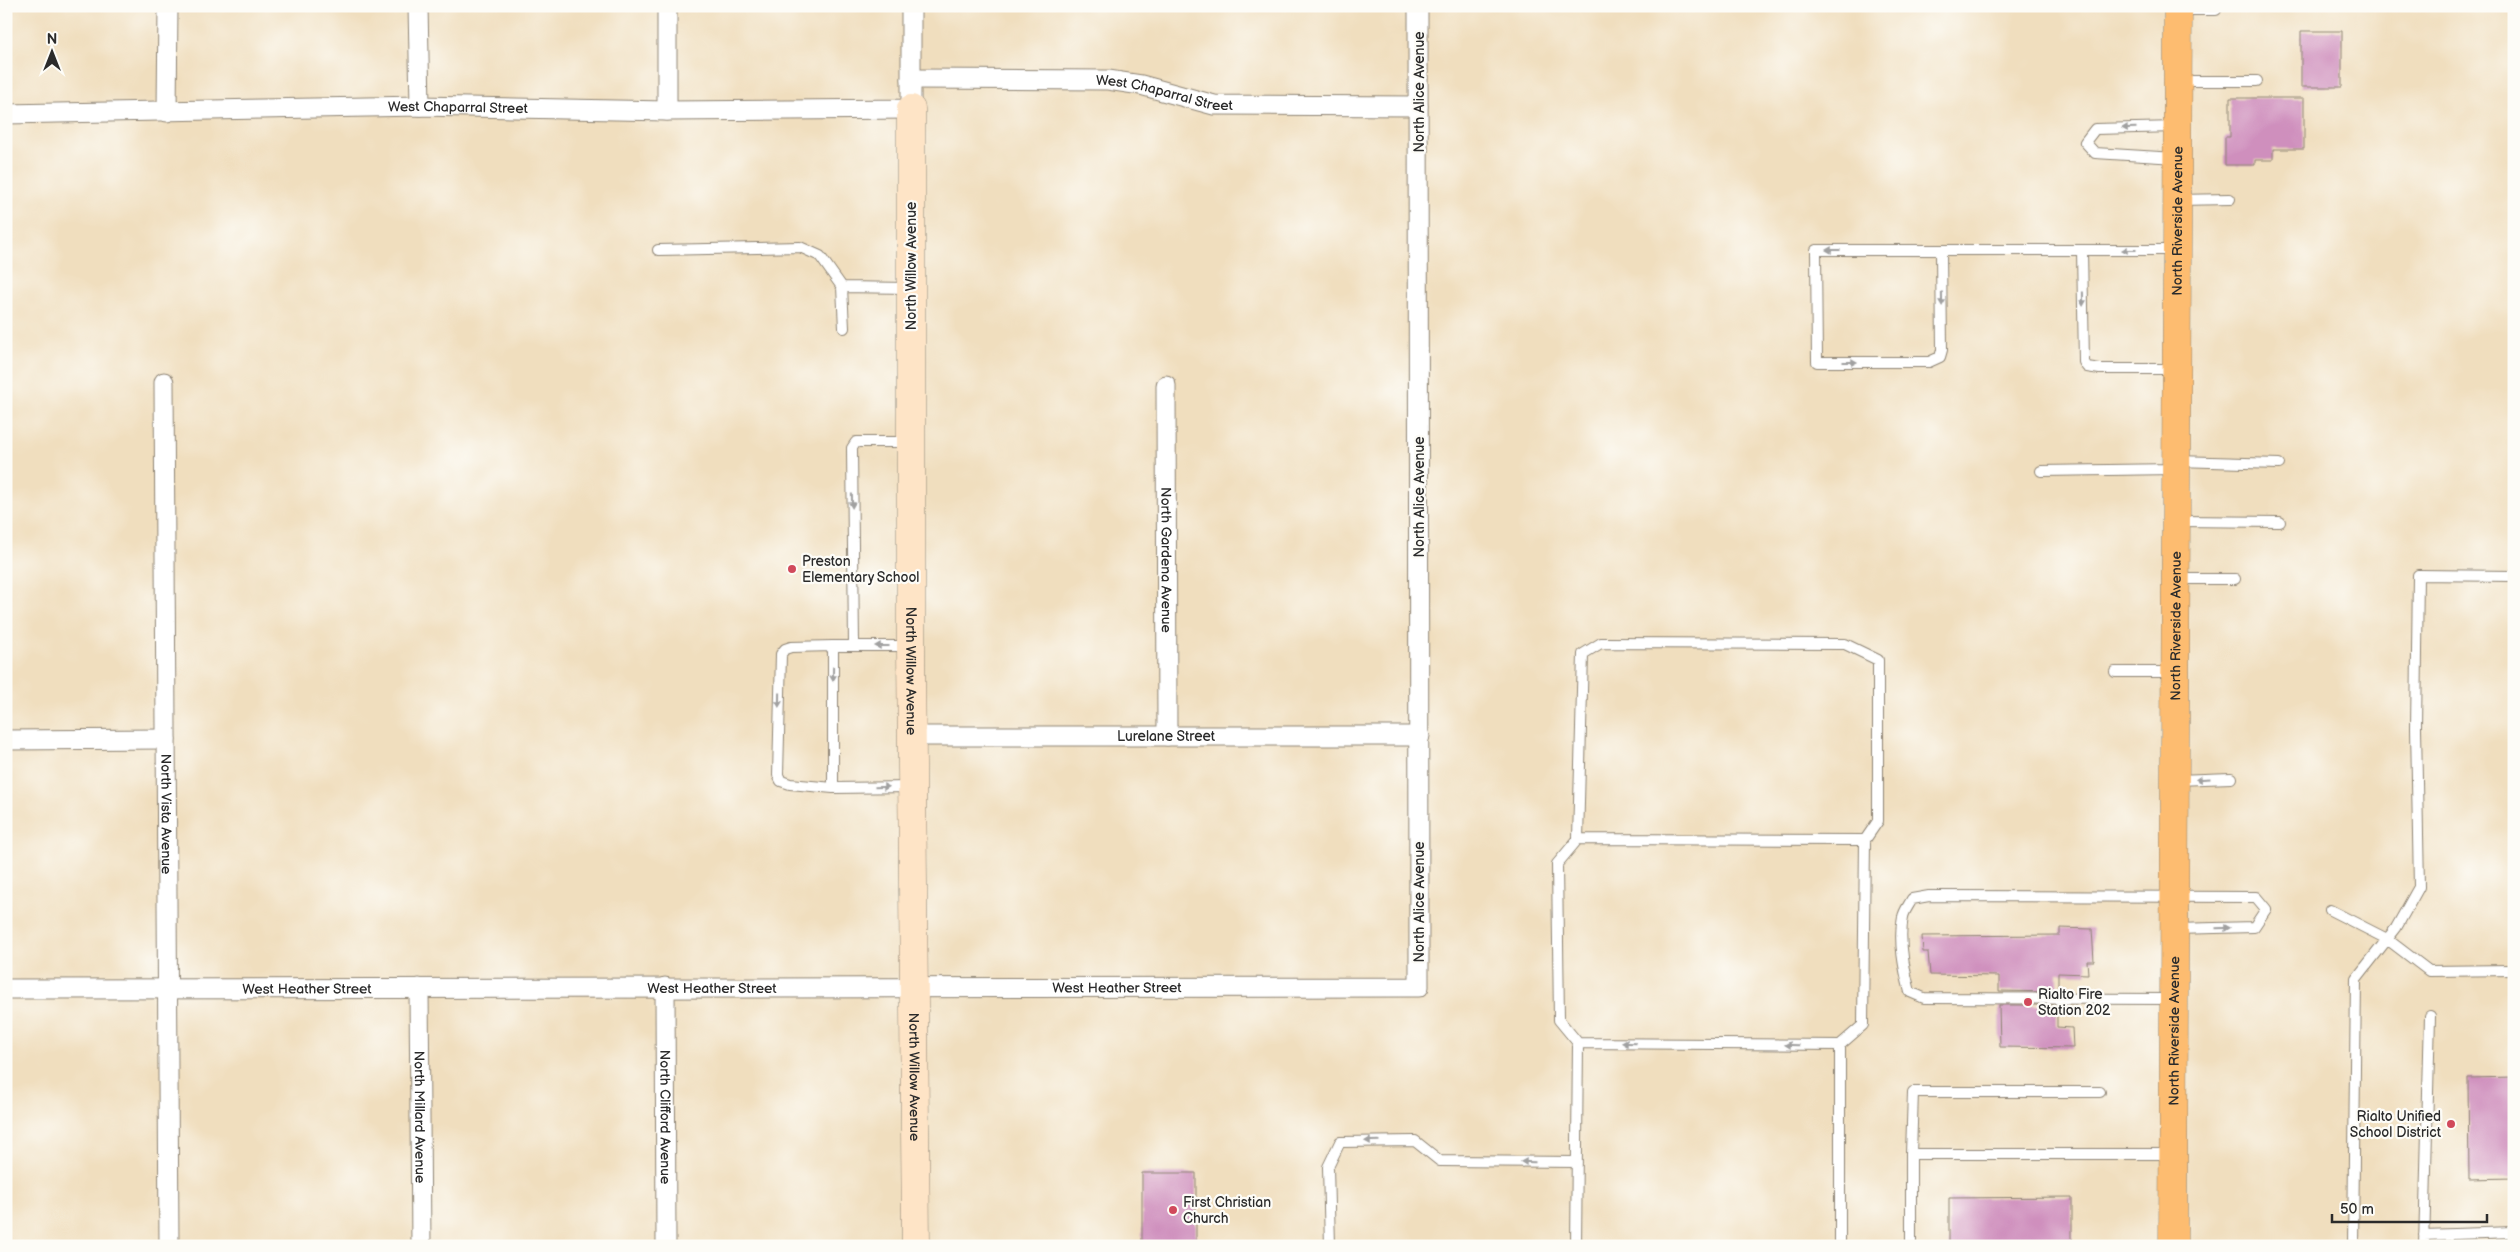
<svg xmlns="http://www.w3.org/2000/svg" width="2520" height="1252" font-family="'Balsamiq Sans',sans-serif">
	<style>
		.building { fill: #cf8fbd }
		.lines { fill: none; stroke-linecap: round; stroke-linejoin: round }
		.lane-casing { stroke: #8e8474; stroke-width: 12 }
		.street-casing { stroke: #8e8474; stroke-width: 21 }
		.secondary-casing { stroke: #8e8474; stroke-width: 29 }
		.primary-casing { stroke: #8e8474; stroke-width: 29 }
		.lane { stroke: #fff; stroke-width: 10 }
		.street { stroke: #fff; stroke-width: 19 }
		.secondary { stroke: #fee4c6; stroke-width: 28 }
		.primary { stroke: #fdbc70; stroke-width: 28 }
		.oneway { fill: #a0a0a0 }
		.poi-dot { fill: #d1495b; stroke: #fdfcf7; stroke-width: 2 }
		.labels { text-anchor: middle; stroke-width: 4.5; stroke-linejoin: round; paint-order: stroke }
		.street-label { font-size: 14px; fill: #2b2b2b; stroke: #fdfcf7 }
		.poi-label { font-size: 14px; fill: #2b2b2b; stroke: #fdfcf7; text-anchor: start }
	</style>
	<rect width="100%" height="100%" fill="#fdfcf7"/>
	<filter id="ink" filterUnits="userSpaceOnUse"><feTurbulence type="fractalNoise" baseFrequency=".02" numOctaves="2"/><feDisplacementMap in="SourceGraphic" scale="10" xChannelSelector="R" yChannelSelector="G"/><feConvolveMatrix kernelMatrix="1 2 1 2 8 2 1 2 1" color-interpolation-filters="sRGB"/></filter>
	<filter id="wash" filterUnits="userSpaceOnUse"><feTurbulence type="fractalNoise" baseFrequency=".0096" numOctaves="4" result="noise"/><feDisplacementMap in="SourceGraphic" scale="20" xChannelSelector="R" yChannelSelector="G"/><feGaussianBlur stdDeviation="1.12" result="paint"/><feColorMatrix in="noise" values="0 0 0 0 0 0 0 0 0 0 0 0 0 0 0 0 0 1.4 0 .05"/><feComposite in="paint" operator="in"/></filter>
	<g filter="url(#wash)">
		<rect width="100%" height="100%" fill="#f0debe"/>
		<g id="blocks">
			<path class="building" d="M2301 31H2342V87H2301Z
				M2230 98H2304V149H2273V160H2255V165H2225V137H2230Z
				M2060 928 2092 929 2094 961H2087L2088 974 2058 973V992L1999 991V976L1930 975 1928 952H1923L1922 936 2060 935Z
				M1999 1005H2057V1027L2072 1028 2073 1048 2000 1047Z
				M2514 1077V1178L2469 1179 2468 1078Z
				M1142 1173H1196V1246H1142Z
				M2072 1197V1246H1949V1198Z"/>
		</g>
	</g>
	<g filter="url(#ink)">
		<use href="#blocks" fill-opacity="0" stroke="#8e8474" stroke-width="1"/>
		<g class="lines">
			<g class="lane-casing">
				<path id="lane" d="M2179 10H2216
					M2179 81H2257
					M2176 158 2095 153 2085 142 2095 129 2177 127
					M2178 200 2230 199
					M658 250 800 247 820 256 842 287 844 328
					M1941 250 1942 350 1940 357 1929 362H1817L1816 250H2176
					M2082 250 2084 362 2087 367 2100 369H2176
					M842 287 909 288
					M2177 461 2279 464
					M2041 471 2175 469
					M2178 521 2280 522
					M2177 579H2235
					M833 646 791 647 785 649 781 654 778 775 781 781 790 784 833 788
					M854 646 852 448 856 442H910
					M910 646H833V788L912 787
					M2115 672H2174
					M2177 780 2231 778
					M2330 910 2387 939 2429 971 2514 970
					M2173 999 1924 998 1910 992C1904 969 1898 941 1903 917 1904 911 1909 905 1912 899L1929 896 2256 897 2266 909 2254 927 2175 929
					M1578 1043 1840 1045
					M1911 1154 1913 1092H2100
					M2424 1235 2514 1232
					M1330 1246 1328 1167 1340 1142 1415 1141 1440 1161 1577 1162
					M1576 1246 1578 1043 1559 1020 1557 864 1578 839 1583 654 1601 643 1845 644 1878 660V821L1865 840 1578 839
					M1840 1246V1045L1863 1025 1865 840
					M1911 1246V1154H2172
					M2353 1246 2356 979 2396 928 2419 887 2416 728 2418 575 2514 576
					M2424 1246 2430 1016"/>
			</g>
			<g class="street-casing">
				<g id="street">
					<path d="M418 6 420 106"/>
					<path d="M667 6V111"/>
					<path id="s1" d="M911 79 1108 80 1141 85 1214 105 1418 106"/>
					<path d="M167 112 168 6"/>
					<path id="s2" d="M6 114 420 106 667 111 911 109V6"/>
					<path id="s3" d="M164 382 169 1246"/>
					<path id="s4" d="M1166 385 1167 736"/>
					<path id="s5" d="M912 736H1420"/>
					<path d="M6 740 166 739"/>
					<path id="s6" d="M665 987 666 1246"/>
					<path id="s7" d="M419 988 421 1246"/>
					<path id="s8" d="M6 989 1419 987 1418 6"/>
				</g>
			</g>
			<g class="secondary-casing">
				<g id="secondary">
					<path id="s9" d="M911 109V646L916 1246"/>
				</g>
			</g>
			<g class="primary-casing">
				<g id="primary">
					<path id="s10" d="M2173 1246 2178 6"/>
				</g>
			</g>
			<use href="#lane" class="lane"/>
			<use href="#street" class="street"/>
			<use href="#secondary" class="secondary"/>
			<use href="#primary" class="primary"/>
		</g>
		<defs><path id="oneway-solid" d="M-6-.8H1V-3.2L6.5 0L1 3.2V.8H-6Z" transform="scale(1.25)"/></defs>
		<g class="oneway">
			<use href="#oneway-solid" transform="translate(2129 128) rotate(178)"/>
			<use href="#oneway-solid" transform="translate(1833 250) rotate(180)"/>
			<use href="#oneway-solid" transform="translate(2129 250) rotate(180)"/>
			<use href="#oneway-solid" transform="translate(1942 299) rotate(89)"/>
			<use href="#oneway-solid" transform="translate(2083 299) rotate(89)"/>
			<use href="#oneway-solid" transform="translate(1850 362)"/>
			<use href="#oneway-solid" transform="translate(852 501) rotate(89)"/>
			<use href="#oneway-solid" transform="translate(882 646) rotate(-180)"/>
			<use href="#oneway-solid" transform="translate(833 674) rotate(91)"/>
			<use href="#oneway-solid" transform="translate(779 700) rotate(91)"/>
			<use href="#oneway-solid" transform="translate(2203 779) rotate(177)"/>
			<use href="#oneway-solid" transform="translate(882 787) rotate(-1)"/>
			<use href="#oneway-solid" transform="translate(2223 928) rotate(-1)"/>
			<use href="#oneway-solid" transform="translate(1629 1043) rotate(-179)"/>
			<use href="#oneway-solid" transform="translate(1792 1045) rotate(-179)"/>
			<use href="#oneway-solid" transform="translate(1372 1141) rotate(179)"/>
			<use href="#oneway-solid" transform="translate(1528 1162) rotate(-179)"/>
		</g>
	</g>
	<g class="poi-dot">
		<circle cx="792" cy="569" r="5"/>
		<circle cx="2028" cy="1002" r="5"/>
		<circle cx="2451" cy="1124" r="5"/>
		<circle cx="1173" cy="1210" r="5"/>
	</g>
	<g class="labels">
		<g class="street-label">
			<text transform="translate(1419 92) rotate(-90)" y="5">North Alice Avenue</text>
			<text dy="5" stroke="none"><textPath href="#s1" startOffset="255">West Chaparral Street</textPath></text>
			<text dy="5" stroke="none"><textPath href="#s2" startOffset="452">West Chaparral Street</textPath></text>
			<text dy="5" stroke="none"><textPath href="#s10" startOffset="1025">North Riverside Avenue</textPath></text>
			<text transform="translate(911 266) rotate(-90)" y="5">North Willow Avenue</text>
			<text transform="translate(1419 497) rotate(-90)" y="5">North Alice Avenue</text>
			<text dy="5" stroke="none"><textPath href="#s4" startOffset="175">North Gardena Avenue</textPath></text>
			<text dy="5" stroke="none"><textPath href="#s10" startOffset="620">North Riverside Avenue</textPath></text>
			<text dy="5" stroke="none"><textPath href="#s9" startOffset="562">North Willow Avenue</textPath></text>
			<text dy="5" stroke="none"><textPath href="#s5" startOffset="254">Lurelane Street</textPath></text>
			<text dy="5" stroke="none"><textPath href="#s3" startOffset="432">North Vista Avenue</textPath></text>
			<text transform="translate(1419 902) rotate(-90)" y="5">North Alice Avenue</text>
			<text dy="5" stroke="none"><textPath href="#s8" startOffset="301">West Heather Street</textPath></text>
			<text dy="5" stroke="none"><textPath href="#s8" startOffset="706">West Heather Street</textPath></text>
			<text dy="5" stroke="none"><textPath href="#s8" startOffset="1111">West Heather Street</textPath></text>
			<text dy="5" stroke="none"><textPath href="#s10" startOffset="215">North Riverside Avenue</textPath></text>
			<text dy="5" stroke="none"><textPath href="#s9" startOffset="968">North Willow Avenue</textPath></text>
			<text dy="5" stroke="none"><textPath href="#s7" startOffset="129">North Millard Avenue</textPath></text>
			<text dy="5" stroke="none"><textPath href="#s6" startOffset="130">North Clifford Avenue</textPath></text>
		</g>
		<g class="poi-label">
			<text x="802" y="566">Preston<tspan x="802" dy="16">Elementary School</tspan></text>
			<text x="2038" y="999">Rialto Fire<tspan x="2038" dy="16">Station 202</tspan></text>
			<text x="2441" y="1121" text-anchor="end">Rialto Unified<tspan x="2441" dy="16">School District</tspan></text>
			<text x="1183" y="1207">First Christian<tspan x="1183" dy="16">Church</tspan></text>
		</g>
	</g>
	<rect width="2520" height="1252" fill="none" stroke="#fdfcf7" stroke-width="25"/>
	<g transform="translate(52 52)" stroke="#fdfcf7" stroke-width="4" paint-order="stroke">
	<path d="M0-4L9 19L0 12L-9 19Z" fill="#2b2b2b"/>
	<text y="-8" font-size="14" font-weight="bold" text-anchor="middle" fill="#2b2b2b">N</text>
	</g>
	<path d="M2332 1214v8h155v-8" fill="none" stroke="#2b2b2b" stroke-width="2.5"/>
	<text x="2340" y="1214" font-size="15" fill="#2b2b2b" stroke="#fdfcf7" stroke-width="4" paint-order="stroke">50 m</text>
</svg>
